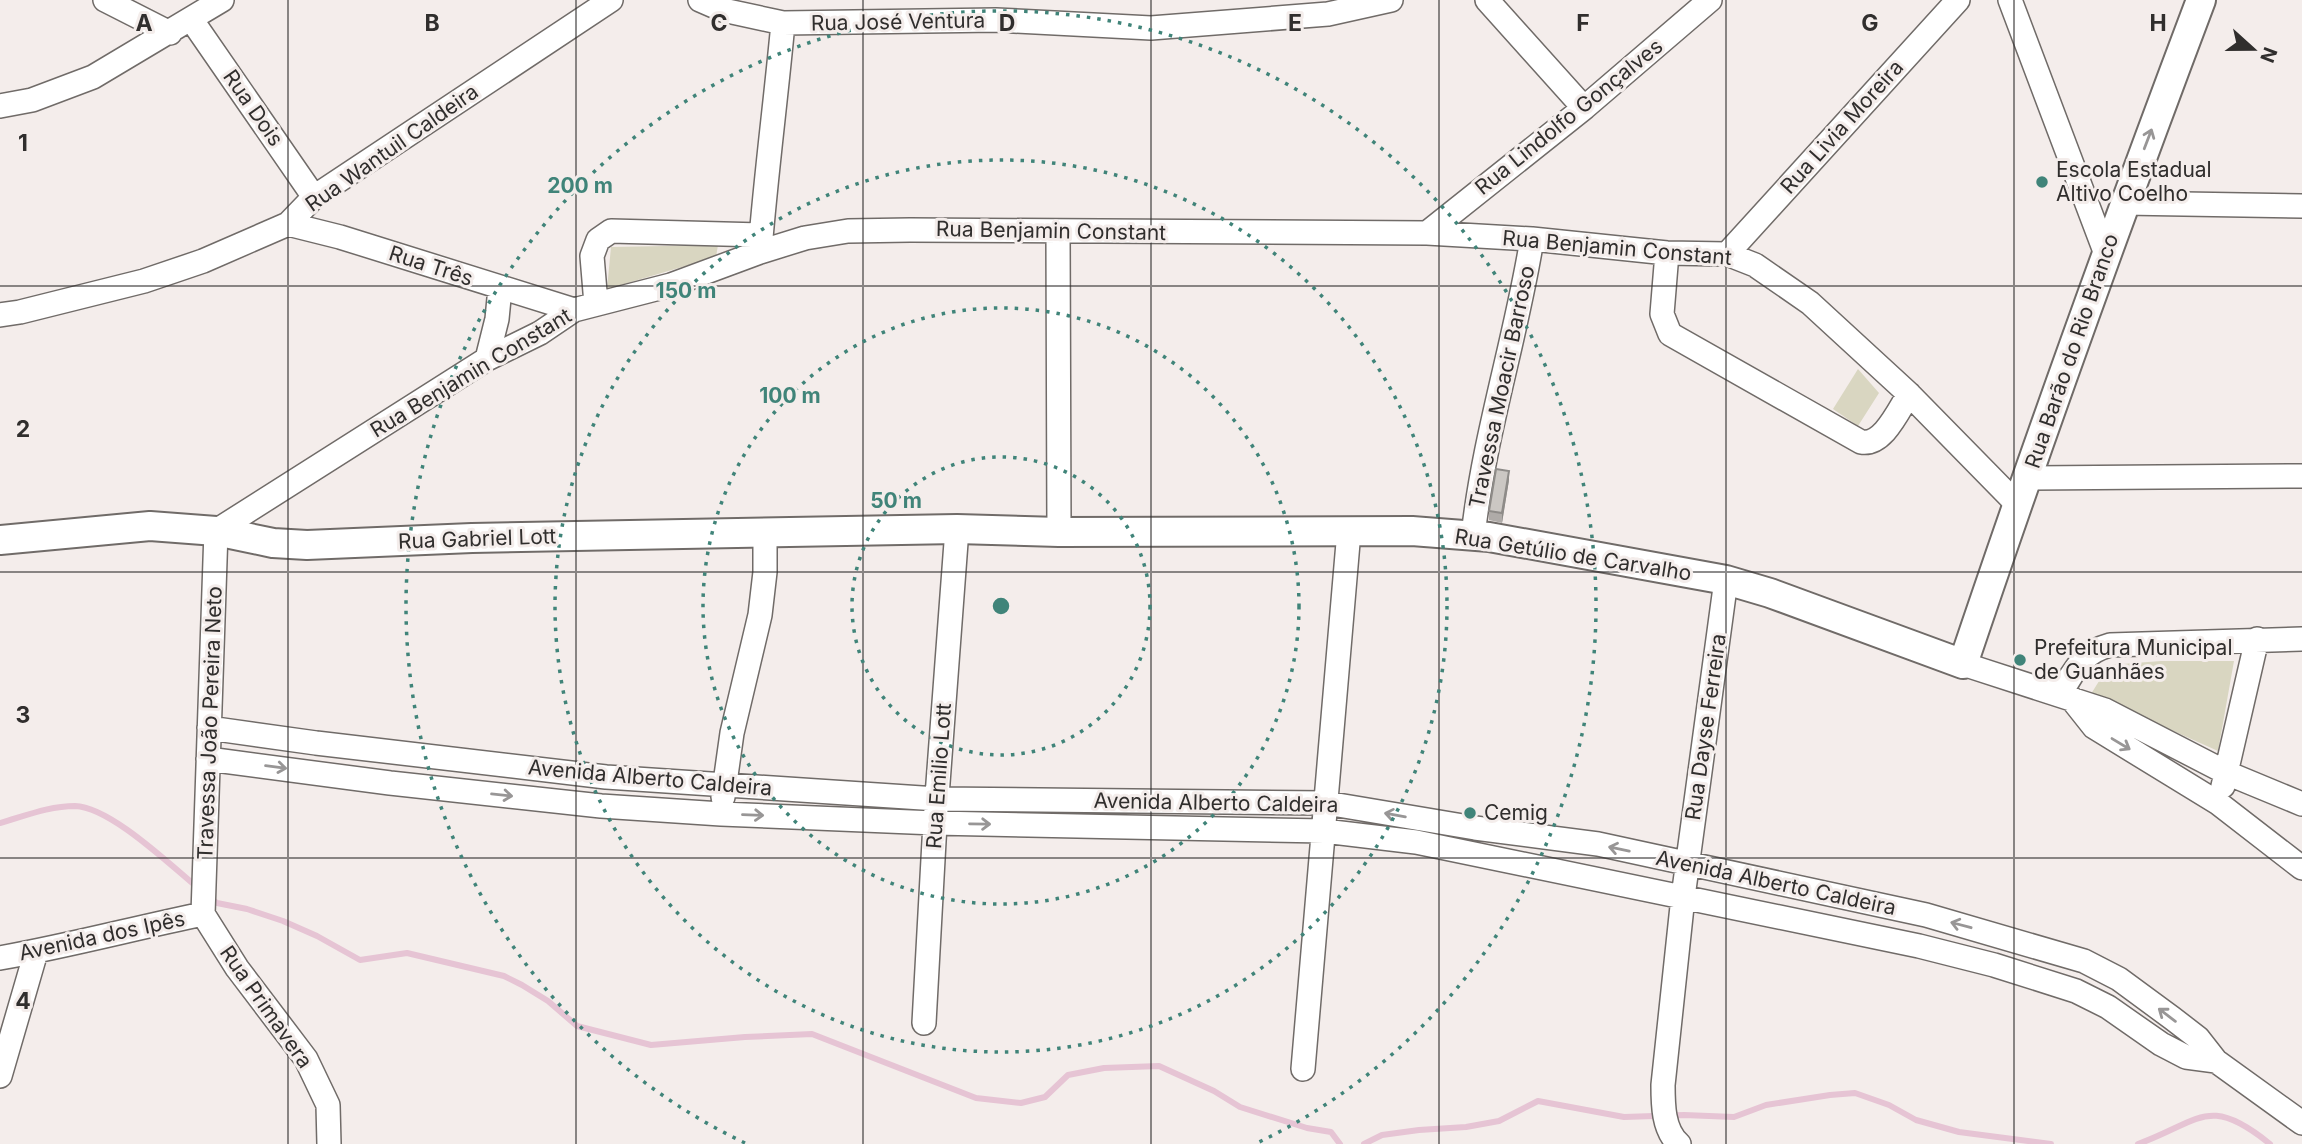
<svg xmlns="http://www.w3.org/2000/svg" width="2302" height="1144" font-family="Inter,sans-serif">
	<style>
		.green { fill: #d9d6c1 }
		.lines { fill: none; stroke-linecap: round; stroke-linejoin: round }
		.stream { stroke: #e6c4d4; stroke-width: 6 }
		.minor-casing { stroke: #706b68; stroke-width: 26 }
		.tertiary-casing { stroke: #706b68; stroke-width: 32 }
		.minor { stroke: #fff; stroke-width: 23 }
		.tertiary { stroke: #fff; stroke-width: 28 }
		.wall { fill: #afaba8 }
		.shaded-wall { fill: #8e8b88 }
		.building { fill: #cbc7c3; stroke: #8e8b88; stroke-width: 2 }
		.oneway { stroke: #989696 }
		.grid { fill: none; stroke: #302e2d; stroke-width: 2; stroke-opacity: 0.55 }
		.ring { fill: none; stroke: #408479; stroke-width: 3.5; stroke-dasharray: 3.5 7 }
		.poi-dot { fill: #408479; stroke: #f4edeb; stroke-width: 2.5 }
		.labels { text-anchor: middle; stroke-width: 6; stroke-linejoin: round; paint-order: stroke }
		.street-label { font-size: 21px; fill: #302e2d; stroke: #f4edeb }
		.poi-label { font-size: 21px; fill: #302e2d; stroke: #f4edeb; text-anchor: start }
		.grid-label { font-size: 23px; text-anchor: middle; font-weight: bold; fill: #302e2d; stroke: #f4edeb; stroke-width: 6; stroke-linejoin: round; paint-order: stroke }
		.centre { fill: #408479; stroke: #f4edeb; stroke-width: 3.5 }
		.ring-label { font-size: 21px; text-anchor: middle; font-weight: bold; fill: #408479; stroke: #f4edeb; stroke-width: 6; stroke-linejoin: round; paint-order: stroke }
	</style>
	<rect width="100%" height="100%" fill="#f4edeb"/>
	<path class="green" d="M718 245 716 257 607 289 611 247Z
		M1858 369 1879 393 1858 426 1833 409Z
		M2161 661H2234L2218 751 2091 694 2109 665Z"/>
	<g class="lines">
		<path class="stream" d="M0 823C25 816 49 806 75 806 110 807 169 864 197 887
			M208 896 217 903 247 909 283 921 317 936 360 960 407 953 504 976 522 985 548 1001 577 1026 651 1045 745 1037 812 1034 976 1098 1021 1103 1045 1097 1068 1075 1104 1068 1159 1066 1214 1091 1240 1107 1307 1128 1331 1132 1340 1144
			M1364 1144 1382 1135 1419 1130 1466 1127 1499 1121 1538 1101 1624 1117 1684 1115 1734 1117 1766 1105 1830 1095 1855 1093 1889 1105 1916 1120 1959 1132 2051 1144
			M2138 1144C2201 1121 2208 1094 2270 1144"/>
		<g class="minor-casing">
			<path id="minor" d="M105 0 170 33
				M700 0 723 10 783 23 996 20 1151 28 1328 14 1391 0
				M1487 0 1584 108
				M2010 0 2106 254
				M191 19 314 197
				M0 106 32 100 93 77 222 0
				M2124 203 2302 206
				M288 224 340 237 574 310
				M1058 232 1059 532
				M1427 233 1584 108 1710 0
				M760 250C766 174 776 99 783 23
				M1667 253 1662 314 1670 334 1861 442C1883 446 1898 411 1909 394
				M1727 254 1958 0
				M596 304 592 256 598 240 611 231 761 235
				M0 315 20 312 144 281 203 261 288 224 314 197 611 0
				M487 359 497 319 500 288
				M2027 478 2302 476
				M1473 536C1484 435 1516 339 1532 239
				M1963 664 2105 710 2227 773 2302 804
				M2060 694C2075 670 2081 653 2110 645L2302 639
				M2071 698 2094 727 2218 803 2302 868
				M209 728 316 743 606 777 937 799 1326 803 1475 828 1598 844 1926 915 2084 961 2119 979 2172 1018 2198 1038 2216 1061 2302 1123
				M208 759 390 783 601 806 721 814 935 823 1324 831 1416 842 1919 946 1994 965 2076 991 2108 1007 2161 1044 2186 1057 2216 1061
				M2223 786 2257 639
				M723 797 732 733 760 615 765 572V532
				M203 914 216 531 487 359 540 333 574 310 671 285 760 252 805 238 848 231 910 230 1427 233 1532 239 1667 253 1727 254 1755 265 1810 303 1909 394 2017 504
				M203 914 237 968 306 1059 328 1105 329 1144
				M0 958C68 946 135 928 203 914
				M924 1023 935 823 957 529
				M1303 1069 1349 531
				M0 1076 36 952
				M1679 1144C1663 1130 1663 1104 1663 1085L1683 897 1726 580"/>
		</g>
		<g class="tertiary-casing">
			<path id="tertiary" d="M0 540 150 526 216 531 273 543 307 545 472 538 957 529 1059 532 1412 531 1489 537 1726 580 1770 593 1963 664C2038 441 2118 220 2201 0"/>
		</g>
		<use href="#minor" class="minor"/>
		<use href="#tertiary" class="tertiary"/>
	</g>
	<path class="wall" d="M1509 480 1502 523 1489 520V511Z"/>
	<path class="shaded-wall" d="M1509 471V480L1502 523V513Z"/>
	<path class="building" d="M1496 469 1509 471 1502 513 1489 511Z"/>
	<defs><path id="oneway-shaft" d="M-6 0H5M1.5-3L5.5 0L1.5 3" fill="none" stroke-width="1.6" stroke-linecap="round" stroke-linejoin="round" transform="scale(1.75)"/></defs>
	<g class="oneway">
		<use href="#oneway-shaft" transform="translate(2148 139) rotate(-69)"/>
		<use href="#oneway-shaft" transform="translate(2121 744) rotate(31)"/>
		<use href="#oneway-shaft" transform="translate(276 767) rotate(7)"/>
		<use href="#oneway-shaft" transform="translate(502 795) rotate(6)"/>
		<use href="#oneway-shaft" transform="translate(753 815) rotate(2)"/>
		<use href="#oneway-shaft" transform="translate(1395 815) rotate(-170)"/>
		<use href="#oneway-shaft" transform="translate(980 824) rotate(1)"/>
		<use href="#oneway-shaft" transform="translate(1619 849) rotate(-168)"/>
		<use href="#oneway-shaft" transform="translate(1961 925) rotate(-165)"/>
		<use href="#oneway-shaft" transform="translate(2167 1015) rotate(-143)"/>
	</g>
	<path class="grid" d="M288 0V1144M576 0V1144M863 0V1144M1151 0V1144M1439 0V1144M1726 0V1144M2014 0V1144M0 286H2302M0 572H2302M0 858H2302"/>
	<g class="ring">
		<circle cx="1001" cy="606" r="149"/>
		<circle cx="1001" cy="606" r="298"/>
		<circle cx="1001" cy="606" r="446"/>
		<path d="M745 1143A595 595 0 1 1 1257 1143"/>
	</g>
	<g class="poi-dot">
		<circle cx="2042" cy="182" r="7"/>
		<circle cx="2020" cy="660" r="7"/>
		<circle cx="1470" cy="813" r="7"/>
	</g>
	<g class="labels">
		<g class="street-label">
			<text transform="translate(898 22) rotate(-1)" y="7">Rua José Ventura</text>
			<text transform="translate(253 108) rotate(55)" y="7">Rua Dois</text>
			<text transform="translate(1569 117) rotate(-39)" y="7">Rua Lindolfo Gonçalves</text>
			<text transform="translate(1842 127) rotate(-48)" y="7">Rua Livia Moreira</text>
			<text transform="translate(392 148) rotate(-35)" y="7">Rua Wantuil Caldeira</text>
			<text transform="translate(1051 231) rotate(1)" y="7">Rua Benjamin Constant</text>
			<text transform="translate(1617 248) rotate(5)" y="7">Rua Benjamin Constant</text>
			<text transform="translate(431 266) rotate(18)" y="7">Rua Três</text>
			<text transform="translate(2072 351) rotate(-71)" y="7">Rua Barão do Rio Branco</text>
			<text transform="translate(471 373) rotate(-31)" y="7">Rua Benjamin Constant</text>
			<text transform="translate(1502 387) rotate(-78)" y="7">Travessa Moacir Barroso</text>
			<text transform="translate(477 539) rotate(-2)" y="7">Rua Gabriel Lott</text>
			<text transform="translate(1573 555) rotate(9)" y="7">Rua Getúlio de Carvalho</text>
			<text transform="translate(210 723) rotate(-88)" y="7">Travessa João Pereira Neto</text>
			<text transform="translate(1706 727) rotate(-82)" y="7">Rua Dayse Ferreira</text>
			<text transform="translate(939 776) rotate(-86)" y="7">Rua Emilio Lott</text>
			<text transform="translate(650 778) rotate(5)" y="7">Avenida Alberto Caldeira</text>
			<text transform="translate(1216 803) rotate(1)" y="7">Avenida Alberto Caldeira</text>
			<text transform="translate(1776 883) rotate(12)" y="7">Avenida Alberto Caldeira</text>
			<text transform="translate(102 936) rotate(-12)" y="7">Avenida dos Ipês</text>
			<text transform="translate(266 1007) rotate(55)" y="7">Rua Primavera</text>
		</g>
		<g class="poi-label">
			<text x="2056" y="177">Escola Estadual<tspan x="2056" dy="24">Altivo Coelho</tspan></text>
			<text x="2034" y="655">Prefeitura Municipal<tspan x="2034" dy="24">de Guanhães</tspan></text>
			<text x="1484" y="820">Cemig</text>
		</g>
	</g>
	<g class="grid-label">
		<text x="144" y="31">A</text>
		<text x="432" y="31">B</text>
		<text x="719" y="31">C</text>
		<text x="1007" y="31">D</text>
		<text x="1295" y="31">E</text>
		<text x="1583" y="31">F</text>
		<text x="1870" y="31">G</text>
		<text x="2158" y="31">H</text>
		<text x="23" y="151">1</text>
		<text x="23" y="437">2</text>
		<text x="23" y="723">3</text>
		<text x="23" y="1009">4</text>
	</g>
	<circle cx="1001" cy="606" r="10" class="centre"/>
	<g class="ring-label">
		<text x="580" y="193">200 m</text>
		<text x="686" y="298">150 m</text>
		<text x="790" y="403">100 m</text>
		<text x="896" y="508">50 m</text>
	</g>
	<g transform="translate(2253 49) rotate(111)" stroke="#f4edeb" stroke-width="5" paint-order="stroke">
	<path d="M0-5L12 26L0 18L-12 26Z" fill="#302e2d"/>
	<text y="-10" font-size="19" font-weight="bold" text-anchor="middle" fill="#302e2d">N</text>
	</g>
</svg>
